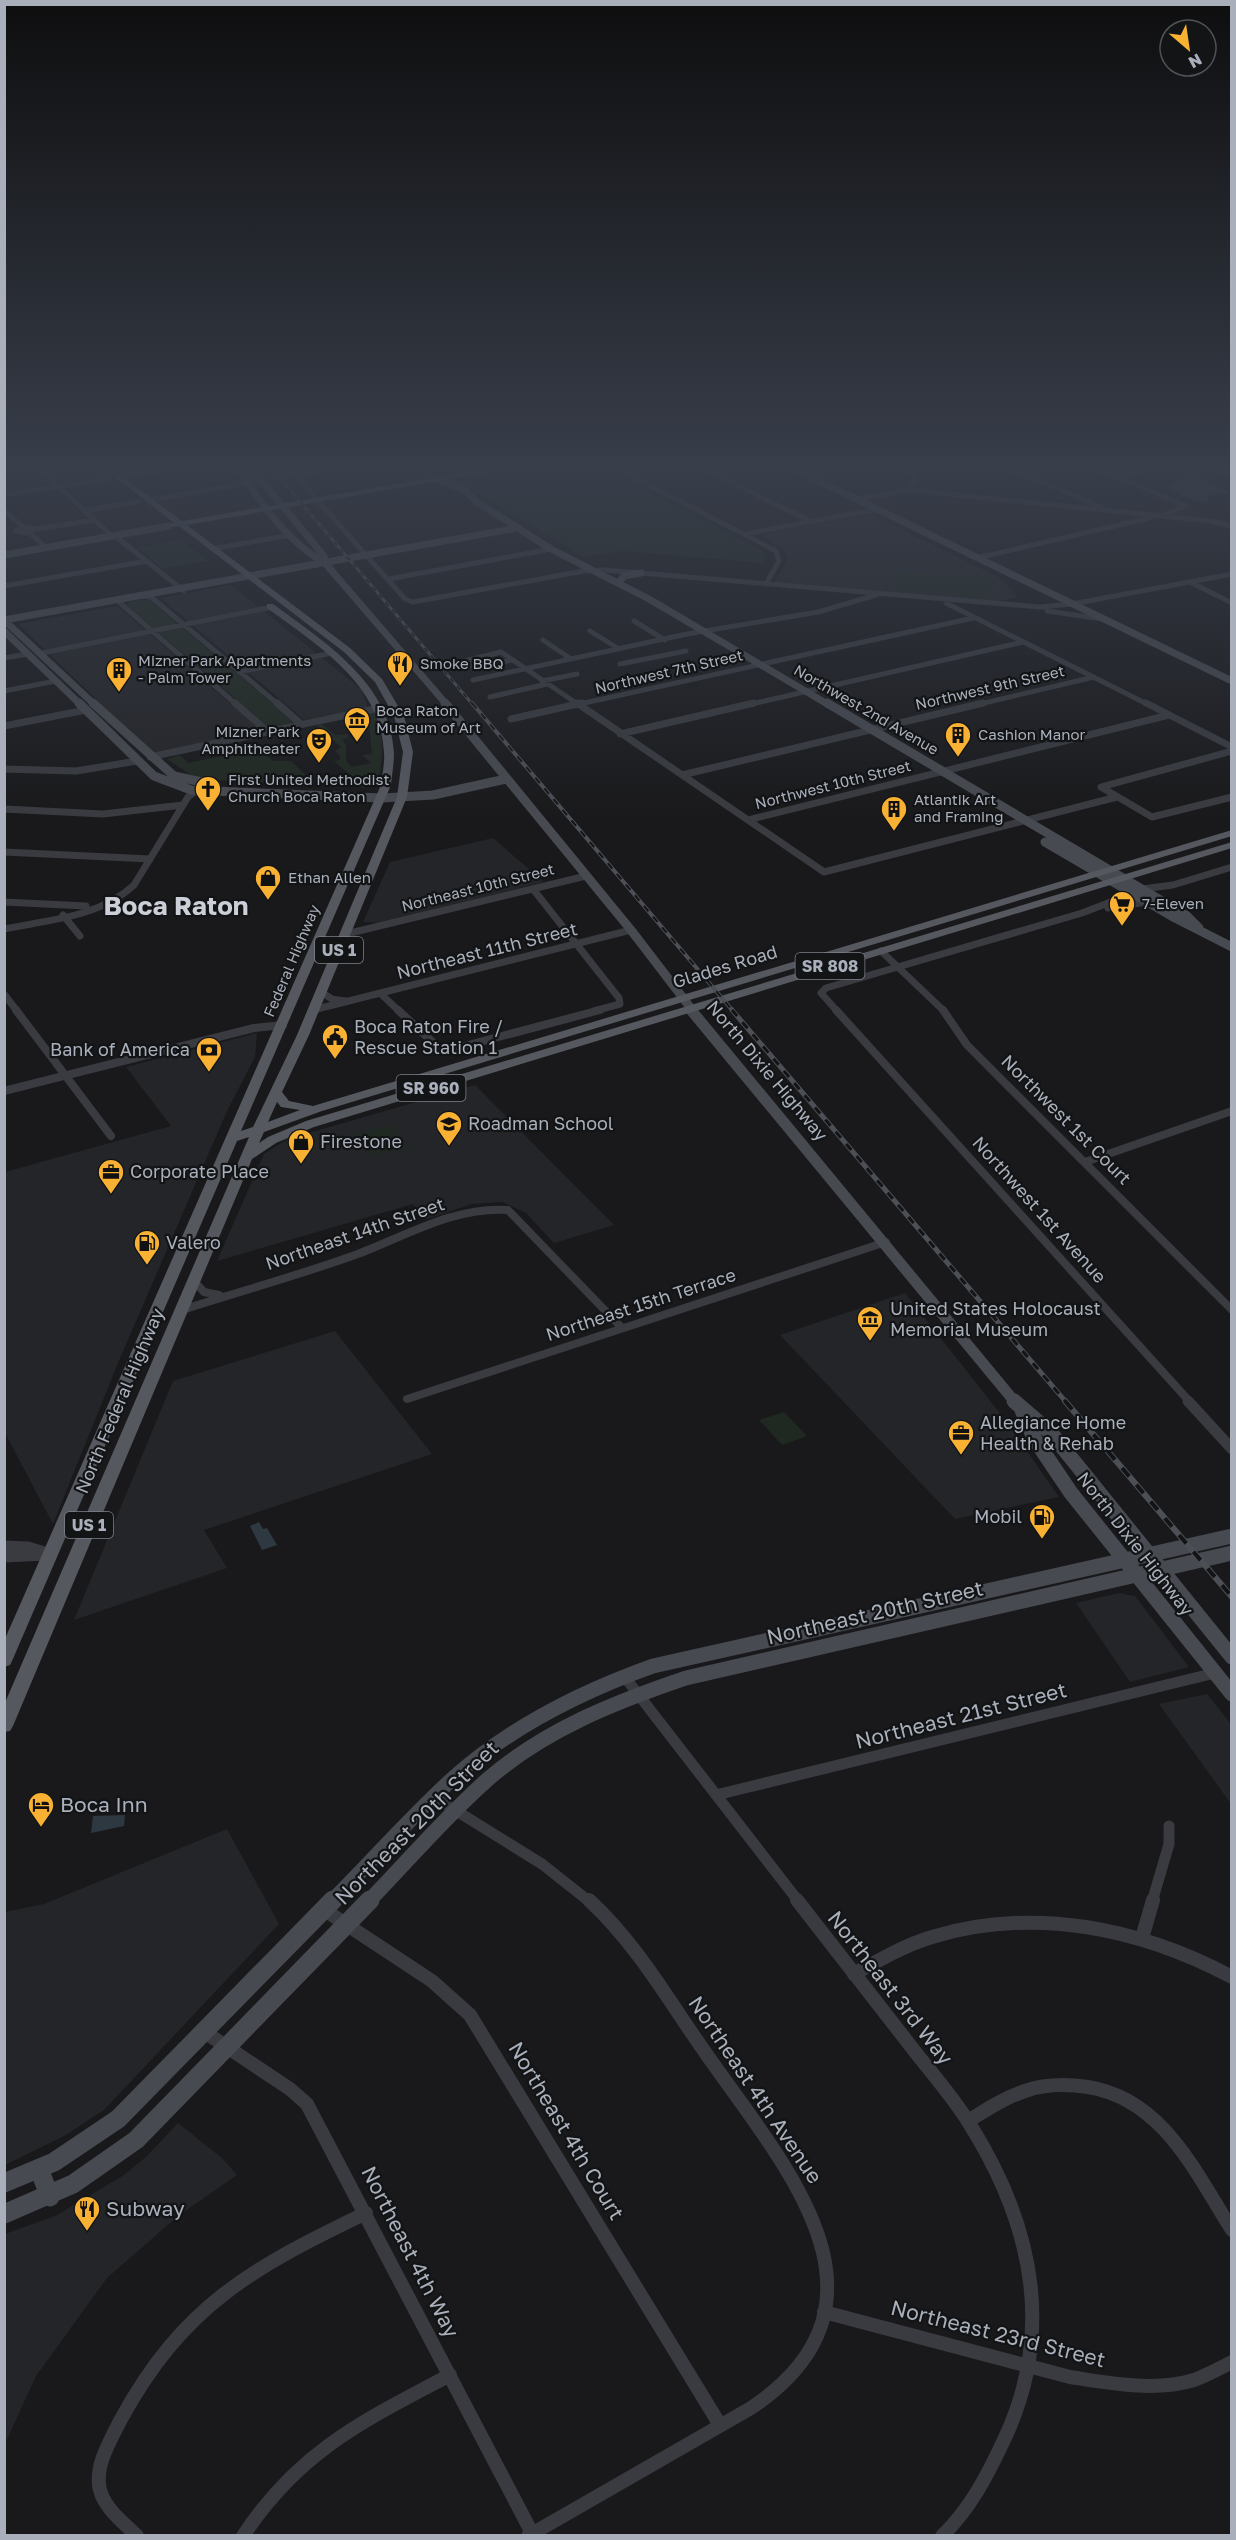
<svg xmlns="http://www.w3.org/2000/svg" width="1236" height="2540" font-family="'Golos Text',sans-serif">
	<style>
		.built { fill: #242528 }
		.green { fill: #202921; fill-rule: evenodd }
		.water { fill: #2e3840 }
		.lines { fill: none; stroke-linecap: round; stroke-linejoin: round }
		.canal { stroke: #2e3840; stroke-width: 6 }
		.street-far4 { stroke: #393b40; stroke-width: 5 }
		.street-far3 { stroke: #393b40; stroke-width: 7 }
		.street-far2 { stroke: #393b40; stroke-width: 8 }
		.street-far1 { stroke: #393b40; stroke-width: 11 }
		.street { stroke: #393b40; stroke-width: 14 }
		.secondary-far4 { stroke: #474a50; stroke-width: 7 }
		.secondary-far3 { stroke: #474a50; stroke-width: 9 }
		.secondary-far2 { stroke: #474a50; stroke-width: 11 }
		.secondary-far1 { stroke: #474a50; stroke-width: 15 }
		.secondary { stroke: #474a50; stroke-width: 19 }
		.primary { fill: #55585f; fill-rule: evenodd }
		.rail-far3-casing { stroke: #4c4f55; stroke-width: 3 }
		.rail-far2-casing { stroke: #4c4f55; stroke-width: 4 }
		.rail-far1-casing { stroke: #4c4f55; stroke-width: 5 }
		.rail-casing { stroke: #4c4f55; stroke-width: 6 }
		.rail-far3 { stroke: #131416; stroke-width: 1.5; stroke-dasharray: 5; stroke-linecap: butt }
		.rail-far2 { stroke: #131416; stroke-width: 2; stroke-dasharray: 7; stroke-linecap: butt }
		.rail-far1 { stroke: #131416; stroke-width: 3; stroke-dasharray: 8; stroke-linecap: butt }
		.rail { stroke: #131416; stroke-width: 4; stroke-dasharray: 11; stroke-linecap: butt }
		.labels { text-anchor: middle; stroke-width: 4.5; stroke-linejoin: round; paint-order: stroke }
		.far-poi-label { font-size: 15px; fill: #aab0bb; stroke: #131416; text-anchor: start }
		.far-street-label { font-size: 15px; fill: #aab0bb; stroke: #131416 }
		.shield { fill: #131416; stroke: #7d818a; stroke-width: 1.5 }
		.shield-label { font-size: 16px; font-weight: bold; fill: #aab0bb }
		.street-label { font-size: 18px; fill: #aab0bb; stroke: #131416 }
		.poi-label { font-size: 18px; fill: #aab0bb; stroke: #131416; text-anchor: start }
		.near-street-label { font-size: 21px; fill: #aab0bb; stroke: #131416 }
		.near-poi-label { font-size: 21px; fill: #aab0bb; stroke: #131416; text-anchor: start }
		.far-town-label { font-size: 26px; font-weight: bold; fill: #cccfd7; stroke: #131416 }
	</style>
	<rect width="100%" height="100%" fill="#19191b"/>
	<path class="built" d="M868 514 1000 578 1018 597 999 601 775 582 788 559 784 550 762 535Z
		M231 585 361 689 368 707 304 720 161 598Z
		M117 606 261 730 152 753 18 624Z
		M493 838 544 882 382 923 363 922 390 862Z
		M257 1033 255 1057 227 1111 118 1363 53 1524 5 1433V1172L171 1126 126 1067Z
		M475 1085 614 1225 554 1243 526 1213 503 1202 472 1204 427 1219 413 1204 217 1261 264 1154 275 1147 288 1139Z
		M905 1293 1003 1417 1059 1497 955 1519 780 1335Z
		M335 1331 432 1454 204 1530 227 1568 74 1620 173 1381Z
		M1119 1593 1135 1596 1189 1667 1130 1682 1076 1603Z
		M1207 1694 1231 1724V1804L1159 1704Z
		M227 1829 279 1924 104 2110 66 2135 5 2165V1912L44 1904Z
		M178 2123 222 2158 237 2175 178 2216 107 2278 36 2376 5 2444V2234L57 2215 124 2175 147 2156Z"/>
	<path class="green" d="M549 465H598L754 546 763 551 765 557 763 563 623 551 583 557 457 481Z
		M180 540 208 561 163 569 137 547Z
		M895 570 993 579 985 598 885 589Z
		M143 600 150 601 295 722 278 728 268 727 127 605 128 602Z
		M370 713 377 714C384 738 383 758 378 783L362 788V779H355L334 761 340 760V755L335 751 341 747 316 725ZM363 716 371 718 369 725 372 754 362 755 371 763 352 767 346 761V745L342 739 348 738V734L335 735 322 724Z
		M259 748 273 761H291L307 776 301 784 210 780 191 775 167 759 180 755 188 763Z
		M389 1125 398 1136 364 1146 354 1135Z
		M399 1136 409 1147 374 1157 365 1146Z
		M784 1412 807 1436 782 1445 759 1420Z"/>
	<path class="water" d="M1184 477 1201 479 1231 493 1207 496 1210 502 1203 503 1186 498 1165 487Z
		M259 1522 263 1529 267 1528 277 1545 262 1550 250 1526Z
		M125 1815 124 1826 91 1833 93 1816Z"/>
	<g class="lines">
		<path class="canal" d="M1203 465 1232 476"/>
		<path class="street-far4" d="M35 465 110 534
			M286 465 317 499
			M413 465 437 479
			M610 465 776 551 779 561 766 584
			M697 465 812 522
			M1001 465 1101 507
			M1088 465 1186 506 1163 515
			M295 475 356 465
			M1116 476 1172 465
			M118 477 194 465
			M910 490 914 479 912 465
			M4 495 110 479
			M857 499 910 490 1210 521 1232 526
			M148 500 249 483
			M319 502 405 599 413 602 584 571 605 570 1040 607 1072 604 1232 574
			M4 510 23 527
			M84 511 139 501
			M23 527 36 529 26 533 16 531Z
			M36 529 95 520
			M29 532 43 545
			M745 534 878 509
			M115 536 184 591
			M212 549 291 535
			M977 558 1149 518
			M389 579 551 549
			M1192 583 1232 603
			M4 586 147 561
			M143 596 151 597 279 705
			M121 599 120 603 237 705
			M946 603 1149 705
			M1047 611 1103 619
			M634 621 665 640
			M590 631 619 649
			M543 640 571 659
			M42 653 272 607
			M4 658 28 654
			M512 660 474 667 461 662 501 652 579 705
			M620 664 686 651
			M239 672 332 653
			M473 680 687 634 818 612 876 595
			M542 681 577 674
			M4 691 56 681
			M490 697 547 684
			M575 705 973 618
			M747 705 1023 642
			M976 705 1094 677"/>
		<path class="street-far3" d="M235 703 268 732
			M277 703 301 724
			M577 703 824 872 1117 797
			M1146 703 1232 747
			M511 719 582 703
			M4 726 86 710
			M620 734 754 703
			M1232 751 1101 787 1152 817 1232 797
			M150 757 379 708
			M4 769 76 771 137 761
			M682 775 983 703
			M4 809 103 814 183 805
			M748 820 1169 715
			M4 852 150 859
			M533 889 619 998 620 1004 594 1011
			M1142 889 1173 885 1232 867
			M4 902 86 906
			M1108 908 1147 902
			M63 915 80 936
			M4 929C48 920 100 917 134 885L188 797 201 787
			M346 934 586 876
			M881 951 944 1011
			M321 992 332 999 345 1001
			M4 994 17 1011
			M381 994 399 1011
			M313 1010 631 930
			M837 1011 821 993 826 988 1082 913 1121 898 1128 891"/>
		<path class="street-far2" d="M16 1010 111 1136
			M398 1010 440 1049 446 1051 600 1010
			M836 1010 1190 1402
			M943 1010 967 1045 1232 1310
			M4 1091 254 1028 283 1025
			M1085 1162 1232 1111
			M193 1280 204 1292 219 1295
			M179 1311C237 1292 297 1276 355 1255 404 1237 454 1206 508 1210L622 1328
			M407 1399 886 1242"/>
		<path class="street-far1" d="M1188 1401 1232 1449
			M4 1546 28 1547 51 1554
			M4 1557 46 1555
			M624 1676 799 1902
			M716 1795 1215 1673
			M434 1797 542 1864 590 1902
			M1152 1902 1169 1844V1826"/>
		<path class="street" d="M797 1900C834 1947 870 1994 906 2040 927 2068 951 2094 969 2123 1032 2223 1056 2332 1003 2442 987 2476 970 2509 942 2536
			M323 1909 432 1981 470 2015 720 2425
			M1142 1938 1153 1900
			M854 1974C879 1960 905 1945 932 1937 1034 1906 1140 1928 1232 1977
			M203 2031 290 2089 307 2104 532 2533
			M968 2121C986 2110 1004 2098 1025 2091 1045 2084 1067 2084 1088 2087 1163 2099 1195 2172 1232 2230
			M824 2312 1070 2377C1109 2383 1155 2392 1194 2380 1207 2375 1220 2368 1232 2362
			M137 2536C124 2523 105 2509 100 2490 94 2467 110 2441 120 2421 183 2305 252 2268 366 2213
			M243 2536C299 2451 363 2421 450 2375
			M528 2536 751 2408C910 2302 783 2164 707 2055 670 2003 637 1944 589 1900"/>
		<path class="secondary-far4" d="M236 465C260 501 286 542 325 563
			M248 465 324 556 325 563 447 705
			M786 465 1232 681
			M437 479 465 490 477 502 551 549 649 599 829 705
			M4 555 169 526
			M619 582 624 576 641 573
			M4 620 517 528
			M4 620 95 705
			M4 631 81 705"/>
		<path class="secondary-far3" d="M79 703 154 776 191 790 382 798 433 795 506 779
			M93 703 174 776 216 785
			M445 703 631 930 693 1011
			M827 703 1186 915 1199 928
			M1045 842 1175 918 1232 947"/>
		<path class="secondary-far2" d="M691 1010 1015 1402"/>
		<path class="secondary-far1" d="M1014 1401 1051 1433 1232 1657
			M1022 1410 1034 1438 1071 1493 1232 1694
			M331 1902C371 1862 409 1819 450 1781 508 1728 580 1692 653 1666L1232 1536
			M368 1902C407 1862 445 1817 487 1780 544 1730 615 1702 686 1678L1232 1553"/>
		<path class="secondary" d="M39 2169 50 2197
			M4 2183 54 2162 118 2119 333 1900
			M4 2214 73 2184 136 2140 370 1900"/>
		<path class="primary" d="M100 465H107L182 521 507 465H540L509 472 506 469 187 525 350 648 382 679 404 716 413 752 407 797 309 1035 282 1092 289 1101 313 1106 1232 830V836L322 1111 264 1132 259 1143 268 1137 306 1121 1232 842V848L314 1127 276 1143 252 1159 13 1726 10 1731 4 1732V1705L249 1137 237 1141 12 1661 10 1665 4 1667V1641L381 785C382 775 385 763 384 753 382 684 316 644 267 608V604H273C323 641 391 683 394 753 394 763 392 775 391 785L241 1131 253 1127 297 1035 397 797 403 752 394 716 375 682 344 652 179 526 171 527V523H174ZM277 1102 281 1107 300 1110 268 1122Z"/>
		<g class="rail-far3-casing">
			<path id="rail-far3" d="M269 465 473 705"/>
		</g>
		<g class="rail-far2-casing">
			<path id="rail-far2" d="M472 703 733 1011"/>
		</g>
		<g class="rail-far1-casing">
			<path id="rail-far1" d="M732 1010 1066 1402"/>
		</g>
		<g class="rail-casing">
			<path id="rail" d="M1065 1401 1232 1597"/>
		</g>
		<use href="#rail-far3" class="rail-far3"/>
		<use href="#rail-far2" class="rail-far2"/>
		<use href="#rail-far1" class="rail-far1"/>
		<use href="#rail" class="rail"/>
	</g>
	<linearGradient id="sky" x2="0" y2="1"><stop stop-color="#0e0e0f"/><stop offset="0.57" stop-color="#383e4a"/><stop offset="1" stop-color="#383e4a" stop-opacity="0"/></linearGradient>
	<rect width="1236" height="820" fill="url(#sky)"/>
	<defs>
		<g id="restaurant-pin" transform="scale(1.35)"><path d="M0 17L-7.5 6A9.5 9.5 0 1 1 7.5 6Z" fill="#f8b133" stroke="#131416"/><path d="M-5-6h1v4h1v-4h1v4h1v-4h1v5L-1.5 .5V6h-2V.5L-5-1ZM5-6V6H3V1.5H1.5Q1.5-4 5-6Z" fill="#111"/></g>
		<g id="building-pin" transform="scale(1.35)"><path d="M0 17L-7.5 6A9.5 9.5 0 1 1 7.5 6Z" fill="#f8b133" stroke="#131416"/><path d="M-4-6H4V6H1V3H-1V6H-4ZM-2.5-4.3h1.7v1.8h-1.7ZM.8-4.3h1.7v1.8H.8ZM-2.5-1h1.7V.8h-1.7ZM.8-1h1.7V.8H.8Z" fill="#111"/></g>
		<g id="museum-pin" transform="scale(1.35)"><path d="M0 17L-7.5 6A9.5 9.5 0 1 1 7.5 6Z" fill="#f8b133" stroke="#131416"/><path d="M0-6L6-3V-2H-6V-3ZM-5-1h2V3h-2ZM-1-1h2V3h-2ZM3-1h2V3H3ZM-6 4H6V6H-6Z" fill="#111"/></g>
		<g id="theatre-pin" transform="scale(1.35)"><path d="M0 17L-7.5 6A9.5 9.5 0 1 1 7.5 6Z" fill="#f8b133" stroke="#131416"/><path d="M-5-5.5Q0-4 5-5.5V0Q5 5 0 6Q-5 5-5 0ZM-3.3-2.5H-1v1.5H-3.3ZM1-2.5H3.3v1.5H1ZM-2.8 1Q0 5.5 2.8 1Z" fill="#111"/></g>
		<g id="church-pin" transform="scale(1.35)"><path d="M0 17L-7.5 6A9.5 9.5 0 1 1 7.5 6Z" fill="#f8b133" stroke="#131416"/><path d="M-1.2-6h2.4v3.5h3.3v2.4h-3.3V6h-2.4V-.1h-3.3v-2.4h3.3Z" fill="#111"/></g>
		<g id="shop-pin" transform="scale(1.35)"><path d="M0 17L-7.5 6A9.5 9.5 0 1 1 7.5 6Z" fill="#f8b133" stroke="#131416"/><path d="M-5-2.5h2.3a2.7 3.5 0 0 1 5.4 0H5L5.5 6h-11ZM-1.5-2.5h3a1.5 2.3 0 0 0-3 0Z" fill="#111"/></g>
		<g id="supermarket-pin" transform="scale(1.35)"><path d="M0 17L-7.5 6A9.5 9.5 0 1 1 7.5 6Z" fill="#f8b133" stroke="#131416"/><path d="M-6-5.5h2.5l.6 2H6L4.5 2H-2.5L-4.4-4H-6ZM-1.5 3.2a1.3 1.3 0 1 0 .1 0ZM3 3.2a1.3 1.3 0 1 0 .1 0Z" fill="#111"/></g>
		<g id="civic-pin" transform="scale(1.35)"><path d="M0 17L-7.5 6A9.5 9.5 0 1 1 7.5 6Z" fill="#f8b133" stroke="#131416"/><path d="M-.6-6.5H3V-4.5H.6V-3L4-1V1h2V6H-6V1h2V-1L-.6-3ZM-1.2 2.5V6h2.4V2.5Z" fill="#111"/></g>
		<g id="bank-pin" transform="scale(1.35)"><path d="M0 17L-7.5 6A9.5 9.5 0 1 1 7.5 6Z" fill="#f8b133" stroke="#131416"/><path d="M-6-4H6V4H-6ZM0-2.3a2.3 2.3 0 1 0 0 4.6a2.3 2.3 0 1 0 0-4.6Z" fill="#111"/></g>
		<g id="school-pin" transform="scale(1.35)"><path d="M0 17L-7.5 6A9.5 9.5 0 1 1 7.5 6Z" fill="#f8b133" stroke="#131416"/><path d="M0-5L7-2L0 1L-7-2ZM-4 1L0 2.5L4 1V4Q0 6-4 4Z" fill="#111"/></g>
		<g id="office-pin" transform="scale(1.35)"><path d="M0 17L-7.5 6A9.5 9.5 0 1 1 7.5 6Z" fill="#f8b133" stroke="#131416"/><path d="M-6-3h4V-5.5h4V-3h4V5H-6ZM-1-4.5V-3h2v-1.5ZM-6 0V1H6V0Z" fill="#111"/></g>
		<g id="fuel-pin" transform="scale(1.35)"><path d="M0 17L-7.5 6A9.5 9.5 0 1 1 7.5 6Z" fill="#f8b133" stroke="#131416"/><path d="M-5.5-6h7V0h2V4h1.3V-2.5L3-4.5l.8-.8L6-3V5H2.5V1h-1V6h-7ZM-4.2-4.7v3.2H.2V-4.7Z" fill="#111"/></g>
		<g id="hotel-pin" transform="scale(1.35)"><path d="M0 17L-7.5 6A9.5 9.5 0 1 1 7.5 6Z" fill="#f8b133" stroke="#131416"/><path d="M-6-4.5h1.5V1H6V5H4.5V3h-9V5H-6ZM-4 0a1.8 1.8 0 1 1 3.6 0ZM.5 0V-2.5h3Q6-2.5 6 0Z" fill="#111"/></g>
	</defs>
	<g fill-rule="evenodd">
		<use href="#restaurant-pin" x="400" y="664"/>
		<use href="#building-pin" x="119" y="670"/>
		<use href="#museum-pin" x="357" y="720"/>
		<use href="#building-pin" x="958" y="735"/>
		<use href="#theatre-pin" x="319" y="741"/>
		<use href="#church-pin" x="208" y="789"/>
		<use href="#building-pin" x="894" y="809"/>
		<use href="#shop-pin" x="268" y="878"/>
		<use href="#supermarket-pin" x="1122" y="904"/>
		<use href="#civic-pin" x="335" y="1037"/>
		<use href="#bank-pin" x="209" y="1050"/>
		<use href="#school-pin" x="449" y="1124"/>
		<use href="#shop-pin" x="301" y="1142"/>
		<use href="#office-pin" x="111" y="1172"/>
		<use href="#fuel-pin" x="147" y="1243"/>
		<use href="#museum-pin" x="870" y="1319"/>
		<use href="#office-pin" x="961" y="1433"/>
		<use href="#fuel-pin" x="1042" y="1517"/>
		<use href="#hotel-pin" x="41" y="1805"/>
		<use href="#restaurant-pin" x="87" y="2209"/>
	</g>
	<g class="labels">
		<g class="far-poi-label">
			<text x="138" y="666">Mizner Park Apartments<tspan x="138" dy="17">- Palm Tower</tspan></text>
			<text x="420" y="669">Smoke BBQ</text>
			<text x="376" y="716">Boca Raton<tspan x="376" dy="17">Museum of Art</tspan></text>
			<text x="300" y="737" text-anchor="end">Mizner Park<tspan x="300" dy="17">Amphitheater</tspan></text>
			<text x="978" y="740">Cashion Manor</text>
			<text x="228" y="785">First United Methodist<tspan x="228" dy="17">Church Boca Raton</tspan></text>
			<text x="914" y="805">Atlantik Art<tspan x="914" dy="17">and Framing</tspan></text>
			<text x="288" y="883">Ethan Allen</text>
			<text x="1142" y="909">7-Eleven</text>
		</g>
		<g class="far-street-label">
			<text transform="translate(669 672) rotate(-13)" y="5">Northwest 7th Street</text>
			<text transform="translate(990 688) rotate(-13)" y="5">Northwest 9th Street</text>
			<text transform="translate(866 710) rotate(30)" y="5">Northwest 2nd Avenue</text>
			<text transform="translate(833 785) rotate(-14)" y="5">Northwest 10th Street</text>
			<text transform="translate(478 888) rotate(-14)" y="5">Northeast 10th Street</text>
			<text transform="translate(292 961) rotate(-67)" y="5">Federal Highway</text>
		</g>
		<g class="shield">
			<rect x="315" y="937" width="48" height="26" rx="4.5"/>
			<rect x="795.5" y="953" width="69" height="26" rx="4.5"/>
			<rect x="396.5" y="1075" width="69" height="26" rx="4.5"/>
			<rect x="65" y="1512" width="48" height="26" rx="4.5"/>
		</g>
		<g class="shield-label">
			<text x="339" y="956">US 1</text>
			<text x="830" y="972">SR 808</text>
			<text x="431" y="1094">SR 960</text>
			<text x="89" y="1531">US 1</text>
		</g>
		<g class="street-label">
			<text transform="translate(487 951) rotate(-14)" y="6">Northeast 11th Street</text>
			<text transform="translate(725 967) rotate(-17)" y="6">Glades Road</text>
			<text transform="translate(767 1071) rotate(50)" y="6">North Dixie Highway</text>
			<text transform="translate(1066 1120) rotate(45)" y="6">Northwest 1st Court</text>
			<text transform="translate(1039 1210) rotate(48)" y="6">Northwest 1st Avenue</text>
			<text transform="translate(355 1234) rotate(-19)" y="6">Northeast 14th Street</text>
			<text transform="translate(641 1305) rotate(-18)" y="6">Northeast 15th Terrace</text>
			<text transform="translate(120 1401) rotate(-67)" y="6">North Federal Highway</text>
			<text transform="translate(1135 1544) rotate(52)" y="6">North Dixie Highway</text>
		</g>
		<g class="poi-label">
			<text x="354" y="1033">Boca Raton Fire /<tspan x="354" dy="21">Rescue Station 1</tspan></text>
			<text x="190" y="1056" text-anchor="end">Bank of America</text>
			<text x="468" y="1130">Roadman School</text>
			<text x="320" y="1148">Firestone</text>
			<text x="130" y="1178">Corporate Place</text>
			<text x="166" y="1249">Valero</text>
			<text x="890" y="1315">United States Holocaust<tspan x="890" dy="21">Memorial Museum</tspan></text>
			<text x="980" y="1429">Allegiance Home<tspan x="980" dy="21">Health &amp; Rehab</tspan></text>
			<text x="1022" y="1523" text-anchor="end">Mobil</text>
		</g>
		<g class="near-street-label">
			<text transform="translate(875 1613) rotate(-13)" y="7">Northeast 20th Street</text>
			<text transform="translate(961 1716) rotate(-14)" y="7">Northeast 21st Street</text>
			<text transform="translate(417 1823) rotate(-45)" y="7">Northeast 20th Street</text>
			<text transform="translate(890 1988) rotate(52)" y="7">Northeast 3rd Way</text>
			<text transform="translate(755 2090) rotate(56)" y="7">Northeast 4th Avenue</text>
			<text transform="translate(566 2131) rotate(59)" y="7">Northeast 4th Court</text>
			<text transform="translate(410 2252) rotate(63)" y="7">Northeast 4th Way</text>
			<text transform="translate(998 2334) rotate(14)" y="7">Northeast 23rd Street</text>
		</g>
		<g class="near-poi-label">
			<text x="60" y="1812">Boca Inn</text>
			<text x="106" y="2216">Subway</text>
		</g>
		<g class="far-town-label">
			<text x="176" y="915">Boca Raton</text>
		</g>
	</g>
	<rect width="1236" height="2540" fill="none" stroke="#aab0bb" stroke-width="12"/>
	<g transform="translate(1188 48) rotate(151)"><circle r="28" fill="#131416" stroke="#4f5258" stroke-width="1.5"/>
	<path d="M0-4.5L10 22L0 15L-10 22Z" fill="#f8b133"/>
	<text y="-9" font-size="16" font-weight="bold" text-anchor="middle" fill="#aab0bb">N</text>
	</g>
</svg>
